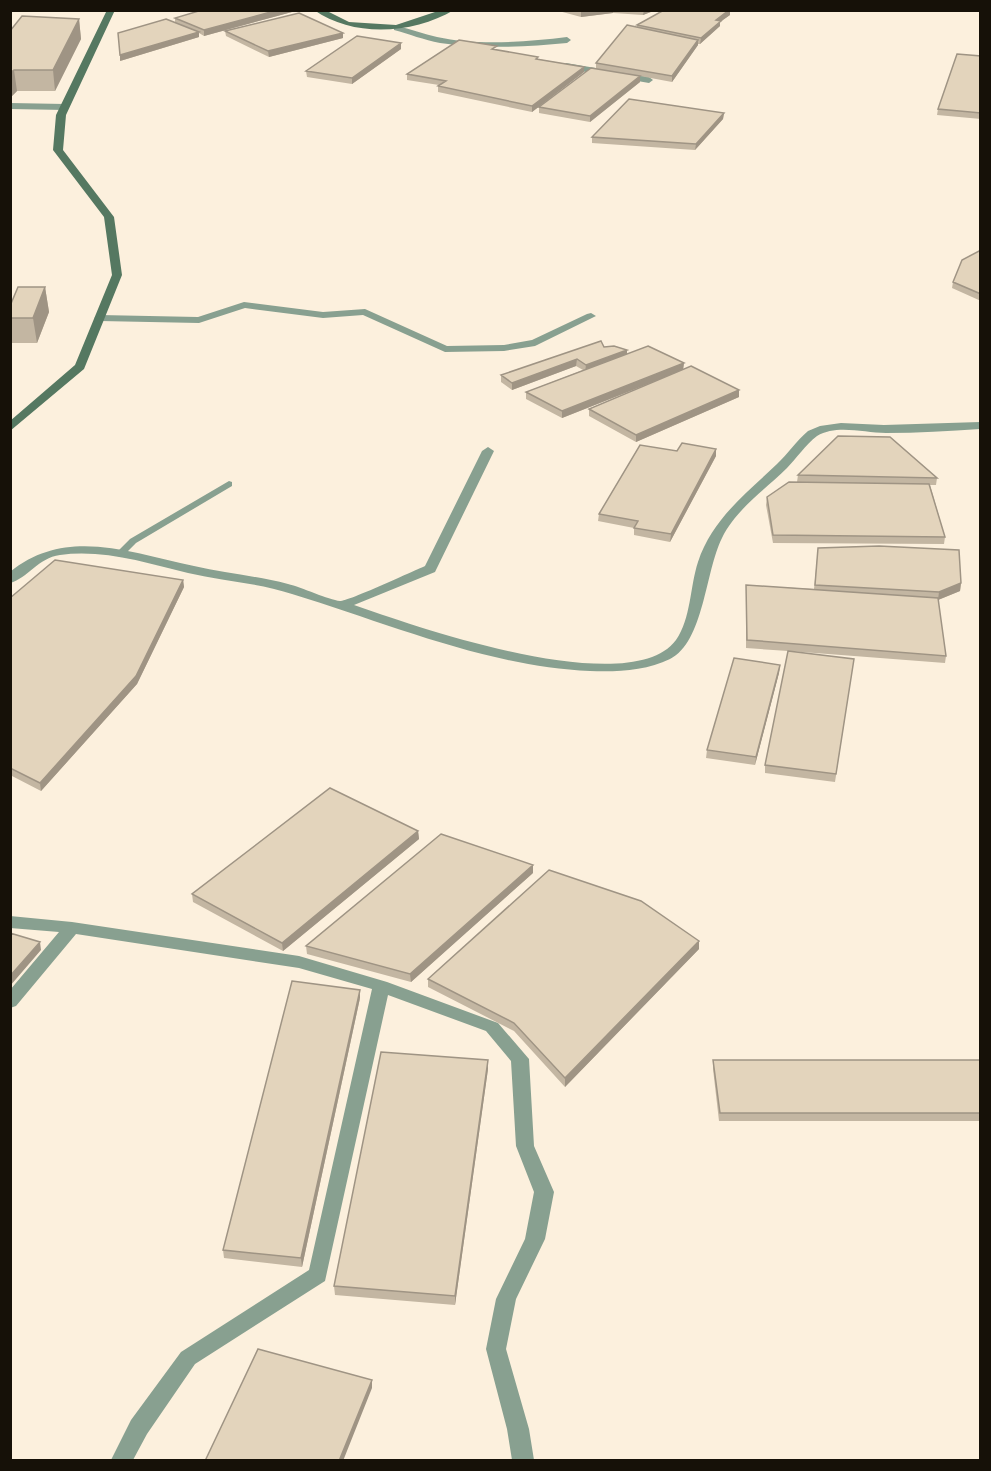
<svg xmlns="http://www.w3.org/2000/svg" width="991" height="1471" font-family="Figtree,sans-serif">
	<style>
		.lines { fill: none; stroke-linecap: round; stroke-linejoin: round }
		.lane { fill: #88a090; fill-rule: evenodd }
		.street { fill: #88a090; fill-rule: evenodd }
		.secondary { fill: #557861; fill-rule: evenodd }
		.wall { fill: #c3b6a2 }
		.shaded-wall { fill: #9f9484 }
		.building { fill: #e3d4bc; stroke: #9f9484; stroke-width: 1.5 }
	</style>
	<rect width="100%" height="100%" fill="#fcf0dd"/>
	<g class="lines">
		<path class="lane" d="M229 481 232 482V486L136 543 123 556 120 557 115 554 130 539Z"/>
		<path class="street" d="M397 26C410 29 424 34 437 37 478 46 526 42 567 37L571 40 567 43C525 47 482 49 440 43 424 40 409 34 394 30V26Z
			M566 63 649 77 653 80 649 83 563 68 562 66Z
			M10 103 65 104 69 107 65 110 10 109Z
			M244 302 323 312 365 309 447 346 504 345 532 340 587 314 591 313 596 316 535 346 504 351 445 352 363 315 323 318 245 308 199 323 100 321 94 318 100 315 198 317Z
			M841 423 884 425 980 422V429C949 431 918 433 886 433 864 433 837 424 817 436 805 445 797 458 787 468 765 490 736 509 722 538 705 572 704 642 670 659 646 671 616 672 590 671 486 666 390 624 292 594 258 583 223 581 188 573 147 563 103 549 60 555 38 558 28 578 10 583V572C66 526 131 553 194 566 225 573 257 576 288 584 301 587 329 600 340 601 349 601 411 572 425 566L482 451 488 447 494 451 435 572 354 605C414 626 630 702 676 640 691 619 690 586 698 562 712 519 746 494 777 464 788 454 796 441 808 431L820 426Z
			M10 916 72 922 299 956 387 982 498 1023 529 1059 534 1146 554 1192 545 1239 516 1299 506 1349 529 1429 534 1460H512L507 1429 486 1349 496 1299 525 1239 534 1192 516 1146 511 1061 486 1031 388 995 325 1281 195 1364 147 1434 133 1460H111L131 1420 181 1352 309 1270 372 989 299 968 76 934 16 1006 10 1008V990L59 932 10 928Z"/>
		<path class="secondary" d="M107 10H115L66 115 63 150 114 217 122 275 84 369 10 431V421L75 365 112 275 104 217 53 150 56 115Z
			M314 10H325L349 22 396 25 441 10H454C413 34 354 38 314 10Z"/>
	</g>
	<path class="wall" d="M555 10H656L643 15 613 13 581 17Z
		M292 12 204 36 199 33V37L120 61 175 23V18Z
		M730 15 720 22V26L700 44H698V45L672 82 640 76V82L590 122 539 113V107L596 69V63L637 27V25Z
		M79 19 81 39 55 91H17L10 98V31Z
		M225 31 343 38 269 57 226 36Z
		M401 43V49L352 84 307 77 306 71Z
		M497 50 538 59 584 67V72L532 112 438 92V86L439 85 407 80V74Z
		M981 56V119L937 115 938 109Z
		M724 113 723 119 695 150 592 143V137Z
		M981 250V301L952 288 953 282Z
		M45 287 49 312 37 343H10V306Z
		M604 347 627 350V354L684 363 683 370 739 390V397L636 442 589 416V409L676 373 562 418 526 399V392L583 370 576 366 512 390 501 382V375Z
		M677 451 716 456 670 542 634 535V528L598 521 599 514Z
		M798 475 937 478 936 485H930L945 537 944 544 773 543 766 505 767 497 797 482Z
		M818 548 961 583 960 591 938 600 946 656 945 663 789 651 854 659 835 782 765 773V765L788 651 746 648V585L814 589Z
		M183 580 184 587 137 684 41 791 12 776 10 775V598Z
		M780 665 779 673 755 765 706 758 707 750Z
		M418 831 419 839 283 951 193 902 192 894Z
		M533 873 411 982 307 954 306 946Z
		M699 949 565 1087 514 1031 428 987V979Z
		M360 998 302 1267 224 1258 223 1250Z
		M713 1060H981V1121H719L713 1069Z
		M488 1069 455 1305 335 1295 334 1286Z"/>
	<path class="shaded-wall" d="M278 10H292V12L204 36V30Z
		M591 10H613V13L581 17V12Z
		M644 10H656L643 15Z
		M729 10H730V15L720 22V26L700 44 701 38 716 20Z
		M79 19 81 39 55 91 53 70Z
		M199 32V37L120 61V55Z
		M343 33V38L269 57 268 51Z
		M698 40V45L672 82V76Z
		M401 43V49L352 84V78Z
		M584 67V72L532 112V106Z
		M14 70 17 91 10 98V73Z
		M640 76V82L590 122V116Z
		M724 113 723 119 695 150 696 144Z
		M45 287 49 312 37 343 33 318Z
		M627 350V357L585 372 586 365Z
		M577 359 576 366 512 390V383Z
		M684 363 683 370 562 418V411Z
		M739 390V397L636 442V435Z
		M716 449V456L670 542 671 534Z
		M183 580 184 587 137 684 41 791 40 783Z
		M961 583 960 591 938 600 939 592Z
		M780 665 779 673 755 765 756 757Z
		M418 831 419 839 283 951 282 943Z
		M533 865V873L411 982 410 974Z
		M699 941V949L565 1087V1078Z
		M40 942 41 950 10 986V976Z
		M360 990V998L302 1267 301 1258Z
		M488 1060V1069L455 1305V1296Z
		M372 1380V1388L343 1461H339Z"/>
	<path class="building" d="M202 10H278L204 30 175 18Z
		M664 10H729L716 20 721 21 701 38 637 25Z
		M299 13 343 33 268 51 225 31Z
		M22 16 79 19 53 70H14L10 73V31Z
		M166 19 199 32 120 55 118 33Z
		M627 25 698 40 672 76 596 63Z
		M357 36 401 43 352 78 306 71Z
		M459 40 497 46 492 49 538 57 536 59 584 67 532 106 438 86 446 81 407 74Z
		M957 54 981 56V113L938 109Z
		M591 68 640 76 590 116 539 107Z
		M629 99 724 113 696 144 592 137Z
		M981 250V294L953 282 962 260Z
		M18 287H45L33 318H10V306Z
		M601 341 604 347 614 346 627 350 586 365 577 359 512 383 501 375Z
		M648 346 684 363 562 411 526 392Z
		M691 366 739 390 636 435 589 409Z
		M838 436 890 437 937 478 798 475Z
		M682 443 716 449 671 534 634 528 638 521 599 514 640 445 677 451Z
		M789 482 929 484 945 537 773 535 767 497Z
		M879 546 959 550 961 583 939 592 815 585 818 548Z
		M55 560 183 580 136 676 40 783 10 768V598Z
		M746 585 938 598 946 656 747 640Z
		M788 651 854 659 836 774 765 765Z
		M734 658 780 665 756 757 707 750Z
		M330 788 418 831 282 943 192 894Z
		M441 834 533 865 410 974 306 946Z
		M549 870 641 901 699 941 565 1078 514 1023 428 979Z
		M10 933 40 942 10 976Z
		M292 981 360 990 301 1258 223 1250Z
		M381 1052 488 1060 455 1296 334 1286Z
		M713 1060H981V1113H720Z
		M258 1349 372 1380 339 1461H205Z"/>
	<rect width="991" height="1471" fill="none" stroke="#161108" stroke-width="24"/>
</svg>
